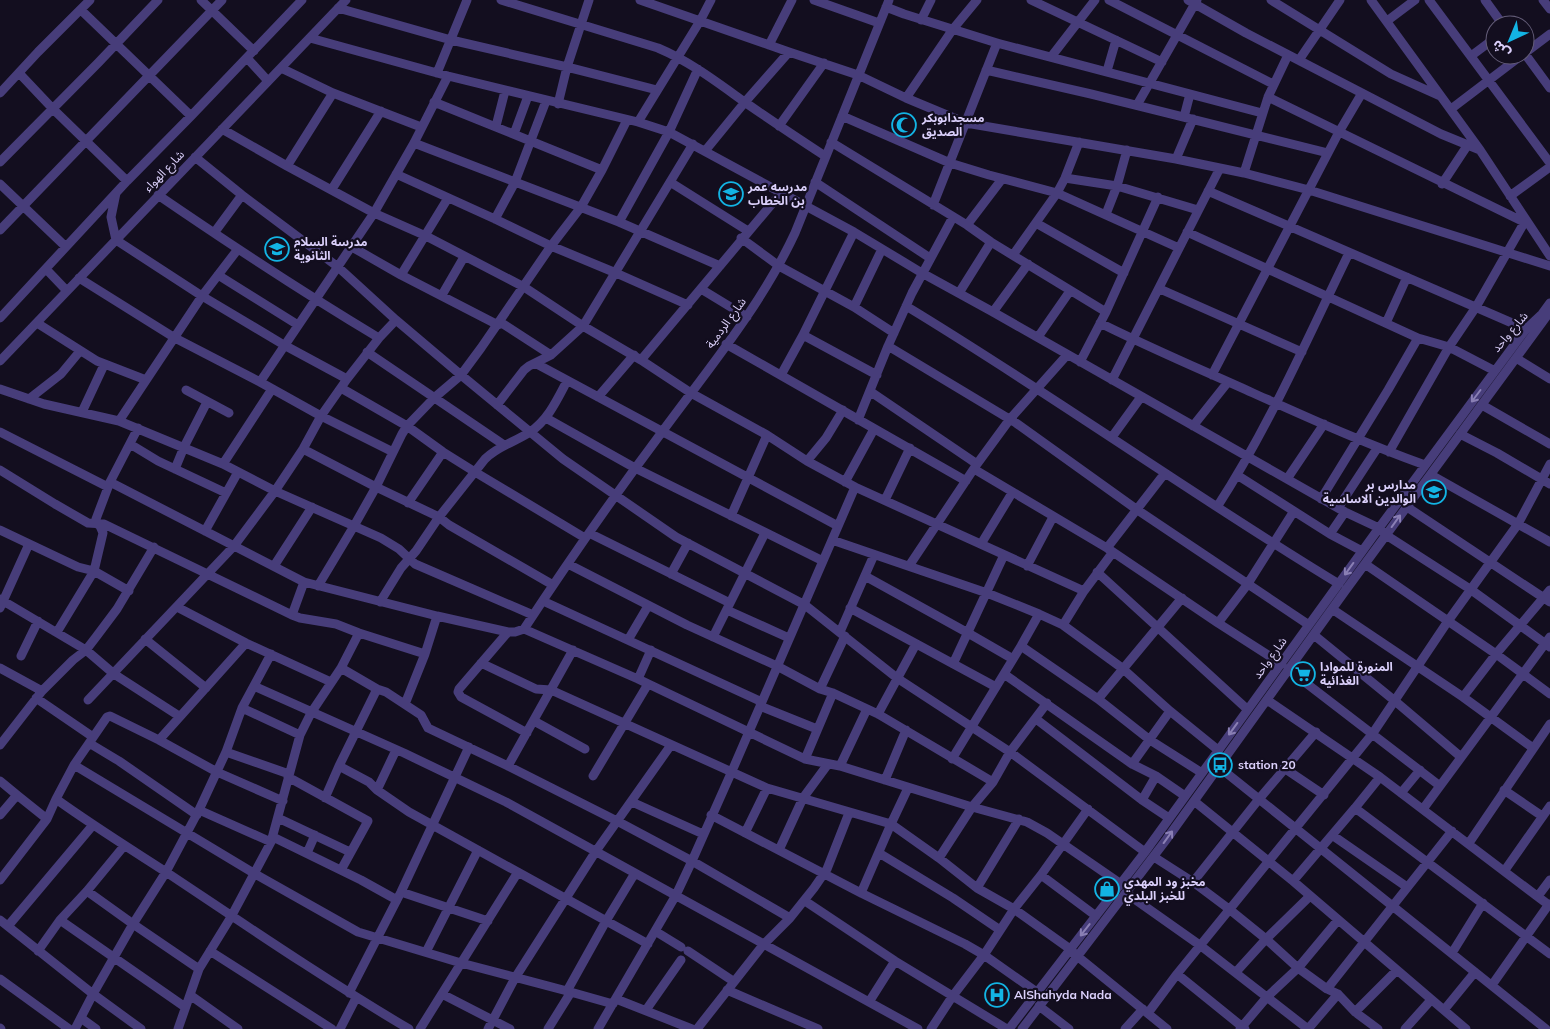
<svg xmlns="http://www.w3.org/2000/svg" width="1550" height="1029" font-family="Mulish,'Noto Sans Arabic',sans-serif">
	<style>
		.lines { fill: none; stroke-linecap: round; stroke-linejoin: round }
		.minor { stroke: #473d7a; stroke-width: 9 }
		.oneway { stroke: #8a7fb4 }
		.labels { text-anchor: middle; stroke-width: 4.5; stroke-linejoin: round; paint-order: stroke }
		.poi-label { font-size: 12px; font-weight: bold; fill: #dbd0fb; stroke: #130e1f; text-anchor: start }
		.street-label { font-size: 12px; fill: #dbd0fb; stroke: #130e1f }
	</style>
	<rect width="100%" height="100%" fill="#130e1f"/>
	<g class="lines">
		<path class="minor" d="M201 0 254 51
			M501 0 658 48C691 62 718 83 746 103 772 121 799 139 825 156
			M640 0 789 52 858 75 906 98 966 123 1176 159 1244 173 1309 190 1550 266
			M814 0 879 23
			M1031 0 1162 62
			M1109 0 1273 84
			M1188 0 1246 33 1441 134 1480 150
			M1271 0 1391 74 1440 96
			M1371 0 1480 150 1550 256
			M1429 0 1550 163
			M1485 0 1503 25
			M1543 0 1550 9
			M886 7 904 14 997 43 1262 113
			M338 8 451 40 567 67 657 90
			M81 10 191 116
			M921 20 931 0
			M1387 21 1415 0
			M310 38 448 76 638 122 669 132 854 232 922 273 993 312 1345 512 1379 528 1386 535 1470 589 1550 647
			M769 45 792 0
			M1525 53 1550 34
			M1525 54 1550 88
			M1471 56 1495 38
			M1051 57 1095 0
			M247 58 268 81
			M1299 60 1340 0
			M281 68 333 93 421 127
			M986 70 1091 94 1328 153
			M1107 71 1116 40
			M19 73 53 109 127 181
			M437 73 467 0
			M0 93 38 52 90 0
			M1268 97 1528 224
			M906 98 953 29 977 0
			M434 102 602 170
			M558 104 567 67 589 0
			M1137 105 1197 0
			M1451 109 1522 55
			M842 116 950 163 989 175 1057 193 1179 248
			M1184 117 1190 94
			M638 122 700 21 711 0
			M496 126 505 91
			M779 126 824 63
			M222 129 287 166 374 213 426 236 524 287 583 326 641 360 691 393 767 435 807 461 855 487 1084 591
			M514 134 528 96
			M831 142 967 225 991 242 1106 312
			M414 143 619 222 720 266
			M705 151 745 102 789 52
			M195 157 242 195 338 267 396 320 461 375 563 459 676 537 805 605 897 678 1010 752 1145 852
			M1176 159 1193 119
			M0 162 98 63 158 0
			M287 166 333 93
			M1244 173 1268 97 1288 55
			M396 174 495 219 551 246 616 273 688 305
			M1065 178 1117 186 1198 210
			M670 182 748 231
			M815 182 930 258
			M0 184 66 247
			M1442 184 1467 146
			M332 189 381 111
			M1208 191 1526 329
			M116 193 111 217 116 240 202 296 284 345 347 379
			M158 195C231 245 304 293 379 338
			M1510 196 1550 167
			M933 205 997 43
			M1106 214 1117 186 1127 150
			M495 219 515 182 546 101
			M619 222 669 132 698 69
			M1036 223 1124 273
			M967 225 1002 179
			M0 230 222 0
			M1187 232 1418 338 1449 347 1495 371
			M214 233 242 195
			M741 238 779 266 854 307 894 333
			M352 247 401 275 498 325
			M1013 255 1057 193 1065 178 1079 142
			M46 269 67 291
			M218 275 298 325
			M401 275 448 198
			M79 278 175 338 260 382 321 416 393 452
			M701 289 747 317
			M1160 289 1302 352
			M959 293 991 242
			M442 295 464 257
			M906 306C1053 395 1192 495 1339 584
			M854 307 882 249
			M993 312 1028 264
			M0 318 127 181 191 116 302 0
			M500 322 551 355
			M37 323 97 361 146 380
			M1100 323C1150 348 1202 370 1253 393 1309 418 1366 444 1425 465
			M1386 323 1407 277
			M803 335 877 375
			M1038 337 1070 291
			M726 344 966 481
			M888 346 1016 423 1136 509 1309 625
			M367 352 504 445
			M1516 358 1550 379
			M641 360 781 193
			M0 361 346 0
			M1080 362 1106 312 1158 197
			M535 363 838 526
			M781 375 803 335 854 232
			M1212 375 1339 132 1362 93
			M1112 380 1220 168
			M260 382 374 213 414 143 448 76
			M341 388 407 426 443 452 475 472 585 538
			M0 389 44 404 119 421 223 464 275 491 381 538 399 549 415 564 533 615
			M186 390 229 413
			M871 392 977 464
			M598 397 634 355
			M29 399 61 374 80 351
			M497 405 524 370 529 366 551 355 583 326 693 144
			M1482 405 1550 444
			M82 412 104 365
			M546 418 635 468 823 561
			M858 420 888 346 912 293 953 217
			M119 421 202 296 238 249
			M1193 426 1228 382
			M0 432 108 487
			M1460 434 1497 453 1550 484
			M1112 437 1141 397
			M130 444 158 461 226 493
			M303 449 376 487 439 517 449 525 553 585
			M1389 452 1449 347 1476 307 1524 223
			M807 461 826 438 843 410
			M223 464 272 389
			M175 469 184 447 207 402
			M974 469 1107 548 1218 623 1282 664
			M0 470 55 504 88 523 104 524 292 615 300 618 336 624 359 633 425 654
			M1237 475 1330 534 1362 551
			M1431 475 1550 542
			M1287 479 1324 424
			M110 482 304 582 437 616 508 632H515L524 629 638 679 805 759 840 766 972 807 1027 822 1047 833 1121 884
			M845 482 874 429
			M1321 499 1388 390 1418 338
			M885 500 910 448
			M408 503 443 452
			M1217 507C1269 427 1307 339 1349 253
			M1407 507 1550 602
			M1338 508 1378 447
			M731 516 767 435
			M0 530 78 567 94 571 129 591
			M205 531 238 472
			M589 533 730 603
			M1330 534 1345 512
			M832 540 987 593 1039 614 1063 625 1122 668 1170 711 1218 750
			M981 544 1012 493
			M1107 548 1165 473
			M568 564 687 625 777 666 820 689 833 693 878 714 993 782
			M1365 564 1496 654 1550 694
			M274 566 312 507
			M909 566 977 464 1010 419 1067 355
			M1027 566 1053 517
			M1097 572 1247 709
			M671 574 688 543
			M865 576 968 633 1013 659
			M318 586 354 526 376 487 402 434 407 426 434 398 461 375 481 348 551 246 581 207 602 170 627 120
			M0 599 86 650 114 674 179 716
			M543 601 762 702
			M380 602 401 568 416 551 439 517 485 459C498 446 515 442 530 432 548 420 557 400 567 381
			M177 607 246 643 331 682
			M0 608 29 544
			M850 608 996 687
			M1332 609 1463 697 1533 748
			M727 610 789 638
			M292 615 304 582
			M1218 623 1247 585 1294 511
			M1063 625 1084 591 1113 552
			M524 629C568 562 614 496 662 432 709 368 761 306 795 233L889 0
			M57 632 94 571 103 533 100 526 96 523V519L110 482 138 428
			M508 632 459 689 458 692 461 697 527 733
			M840 632 874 555
			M1314 635 1395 701 1461 757
			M713 637 765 533
			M145 639 206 688
			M628 640 648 606
			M1021 646 1098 699 1150 740 1202 773
			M21 656 38 621
			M481 663 536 689 551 690 767 788 891 824 939 858 977 888 1014 909 1070 949 1077 956 1167 1029
			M953 664 1004 555
			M0 668 42 691
			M341 668 377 689
			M1289 670 1440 786
			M1004 674 1132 764 1156 776 1185 796
			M638 679 651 650
			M254 686 404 753 506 802 918 1029
			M820 689 845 636
			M1463 697 1496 654 1550 590
			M36 698 93 737
			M1098 699 1182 598
			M88 700 234 546 275 491 303 449 321 416 347 379 379 338 396 320
			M1267 700 1380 777 1550 906
			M405 704 425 654 437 616
			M760 706 817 729
			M242 708 300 735
			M878 714 916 644
			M1036 719 1142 800 1169 818
			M534 721 585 749
			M159 740 246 643
			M89 743 119 761 197 815
			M0 745 42 691 73 660 86 650 96 637 117 609 154 547
			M226 752 289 774
			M805 759 833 693
			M952 759 1021 646 1039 614
			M1132 764 1170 711
			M74 765 255 874 358 932 461 963 567 991 613 1004
			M339 766 369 782 377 790 409 812 648 944
			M508 766 573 650
			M840 766 867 709
			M1219 767 1546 1029
			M1284 768 1324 795
			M593 776 648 684
			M288 777 368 821 341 870
			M885 780 906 730
			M0 781 17 795
			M377 790 396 750
			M1504 790 1542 816
			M1401 793 1420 770
			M325 798 339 766 377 689 386 692 421 715 428 728 508 766 617 821 692 861 790 918
			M56 799 74 765 107 717 110 716 159 740 217 772 283 801
			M1142 800 1156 776
			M1194 801 1293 881 1466 1029
			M632 802 703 834
			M1355 808 1550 954
			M1423 809 1550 637
			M199 810 271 842
			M0 815 17 795 47 819
			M711 815 861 893 965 944 984 955 1038 993
			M278 818 350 852
			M745 833 767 788
			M1332 835 1407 887
			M273 837 361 880 397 900
			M1469 843 1550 724
			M779 850 803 798 828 764
			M307 853 315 835
			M879 853 953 898 1000 930
			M1154 857 1193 882 1229 909 1266 939 1298 968 1327 989 1338 994 1355 1012 1378 1029
			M939 858 972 807 993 782 1010 752 1047 703
			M1505 870 1550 806
			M1041 875 1096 916
			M0 880 47 819 56 799C92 825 129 848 166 872 247 926 326 980 409 1029
			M1293 881 1355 808 1380 777
			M1193 882 1259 799 1316 732
			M977 888 1019 819
			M87 891 133 924 199 969
			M401 892 488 921
			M861 893 891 824 908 788
			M1126 893 1201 946 1308 1029
			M1538 896 1550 880
			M805 901 895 961 1007 1029
			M0 920 93 994 141 1029
			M60 920 185 1007
			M8 926 93 825
			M655 931 681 947
			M38 951 60 920 87 891 124 846
			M210 951 332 1029
			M688 951 733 981
			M426 952 478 850
			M1452 953 1483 903
			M1236 972 1266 939 1310 896
			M1177 974 1245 1029
			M0 979 69 1029
			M1492 985 1549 904
			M1327 989 1452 831
			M727 990 818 1029
			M567 991 606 921 635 873
			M349 993 401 892 469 747
			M442 994 510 1029
			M190 995 238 1029
			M616 999 692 1029
			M869 1002 895 961
			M1039 1006 1069 1029
			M646 1010 681 960
			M1444 1010 1475 972
			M1355 1012 1397 970
			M1148 1013 1177 974 1373 733 1448 621 1518 524 1550 464
			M81 1018 96 1029
			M0 1028 1 1029
			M75 1029 93 994 133 924 166 872 199 810 226 752 242 708 271 654
			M178 1029 199 969 231 917 271 842 300 735 311 713 341 668 359 633
			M340 1029 356 998
			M420 1029 518 872
			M488 1029 515 978 596 851 671 745
			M548 1029 571 992
			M598 1029 676 895 692 861 732 771 855 487
			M697 1029 763 945 790 918 814 888 827 869 849 813
			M931 1029 952 997 984 955 1014 909 1041 875 1088 809
			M1009 1029 1145 852 1379 528 1526 329 1542 314 1550 303
			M1022 1029 1166 840 1345 591 1549 313
			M1125 1029 1143 1009
			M1240 1029 1267 997 1298 968 1338 920
			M1308 1029 1338 994
			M1405 1029 1431 1000"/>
	</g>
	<defs><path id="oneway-shaft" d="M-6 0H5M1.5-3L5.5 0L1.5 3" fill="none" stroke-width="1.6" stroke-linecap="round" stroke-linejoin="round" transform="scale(1.25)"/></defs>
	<g class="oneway">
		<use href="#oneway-shaft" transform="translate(1476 396) rotate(127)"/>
		<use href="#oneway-shaft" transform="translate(1396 521) rotate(-54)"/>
		<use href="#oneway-shaft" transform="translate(1349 569) rotate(126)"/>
		<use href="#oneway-shaft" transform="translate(1233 729) rotate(126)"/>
		<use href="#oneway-shaft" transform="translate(1168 837) rotate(-54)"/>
		<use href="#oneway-shaft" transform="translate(1085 930) rotate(128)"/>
	</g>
	<defs>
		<g id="mosque-ring" transform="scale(1.25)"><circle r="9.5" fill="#130e1f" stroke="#13b4e4" stroke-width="1.5"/><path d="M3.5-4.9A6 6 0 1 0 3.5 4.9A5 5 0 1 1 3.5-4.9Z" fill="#13b4e4"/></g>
		<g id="school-ring" transform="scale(1.25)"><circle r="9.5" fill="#130e1f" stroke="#13b4e4" stroke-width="1.5"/><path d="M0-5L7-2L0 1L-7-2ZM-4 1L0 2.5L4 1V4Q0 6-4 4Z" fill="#13b4e4"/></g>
		<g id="supermarket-ring" transform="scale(1.25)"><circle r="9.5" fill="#130e1f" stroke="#13b4e4" stroke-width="1.5"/><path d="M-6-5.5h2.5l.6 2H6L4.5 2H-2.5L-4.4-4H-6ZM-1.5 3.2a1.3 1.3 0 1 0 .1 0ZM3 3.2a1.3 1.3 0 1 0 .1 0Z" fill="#13b4e4"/></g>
		<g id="bus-ring" transform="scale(1.25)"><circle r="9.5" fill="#130e1f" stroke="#13b4e4" stroke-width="1.5"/><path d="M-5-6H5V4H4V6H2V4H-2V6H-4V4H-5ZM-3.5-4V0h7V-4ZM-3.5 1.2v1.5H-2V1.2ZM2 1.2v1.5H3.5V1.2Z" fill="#13b4e4"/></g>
		<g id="shop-ring" transform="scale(1.25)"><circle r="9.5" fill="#130e1f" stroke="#13b4e4" stroke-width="1.5"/><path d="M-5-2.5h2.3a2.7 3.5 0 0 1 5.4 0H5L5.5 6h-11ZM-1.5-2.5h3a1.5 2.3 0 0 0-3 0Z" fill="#13b4e4"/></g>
		<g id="hospital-ring" transform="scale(1.25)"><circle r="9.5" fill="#130e1f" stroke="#13b4e4" stroke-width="1.5"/><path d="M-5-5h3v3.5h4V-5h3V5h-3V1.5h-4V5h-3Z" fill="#13b4e4"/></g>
	</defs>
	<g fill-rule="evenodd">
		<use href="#mosque-ring" x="904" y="125"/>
		<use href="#school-ring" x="731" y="194"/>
		<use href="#school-ring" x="277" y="249"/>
		<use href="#school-ring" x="1434" y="492"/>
		<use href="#supermarket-ring" x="1303" y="674"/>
		<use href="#bus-ring" x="1220" y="765"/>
		<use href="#shop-ring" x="1107" y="889"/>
		<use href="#hospital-ring" x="997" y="995"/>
	</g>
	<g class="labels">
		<g class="poi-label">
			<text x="922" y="122">مسجدابوبكر<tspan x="922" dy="14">الصديق</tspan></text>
			<text x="748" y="191">مدرسه عمر<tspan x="748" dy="14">بن الخطاب</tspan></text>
			<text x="294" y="246">مدرسة السلام<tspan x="294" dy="14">الثانوية</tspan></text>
			<text x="1416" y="489" text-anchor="end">مدارس بر<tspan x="1416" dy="14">الوالدين الاساسية</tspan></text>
			<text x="1320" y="671">المنورة للموادا<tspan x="1320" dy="14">الغذائية</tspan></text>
			<text x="1238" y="769">station 20</text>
			<text x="1124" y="886">مخبز ود المهدي<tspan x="1124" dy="14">للخبز البلدي</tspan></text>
			<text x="1014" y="999">AlShahyda Nada</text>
		</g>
		<g class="street-label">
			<text transform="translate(164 171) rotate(-46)" y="4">شارع الهواء</text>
			<text transform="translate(726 323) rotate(-54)" y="4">شارع الردمية</text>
			<text transform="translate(1510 332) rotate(-50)" y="4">شارع واحد</text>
			<text transform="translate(1270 658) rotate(-54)" y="4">شارع واحد</text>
		</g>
	</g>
	<g transform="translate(1510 40) rotate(224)"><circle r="24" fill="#130e1f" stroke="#635c77"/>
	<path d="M0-4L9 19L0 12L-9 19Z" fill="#13b4e4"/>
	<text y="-8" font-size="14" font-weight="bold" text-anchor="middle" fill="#dbd0fb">ش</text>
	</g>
</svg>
